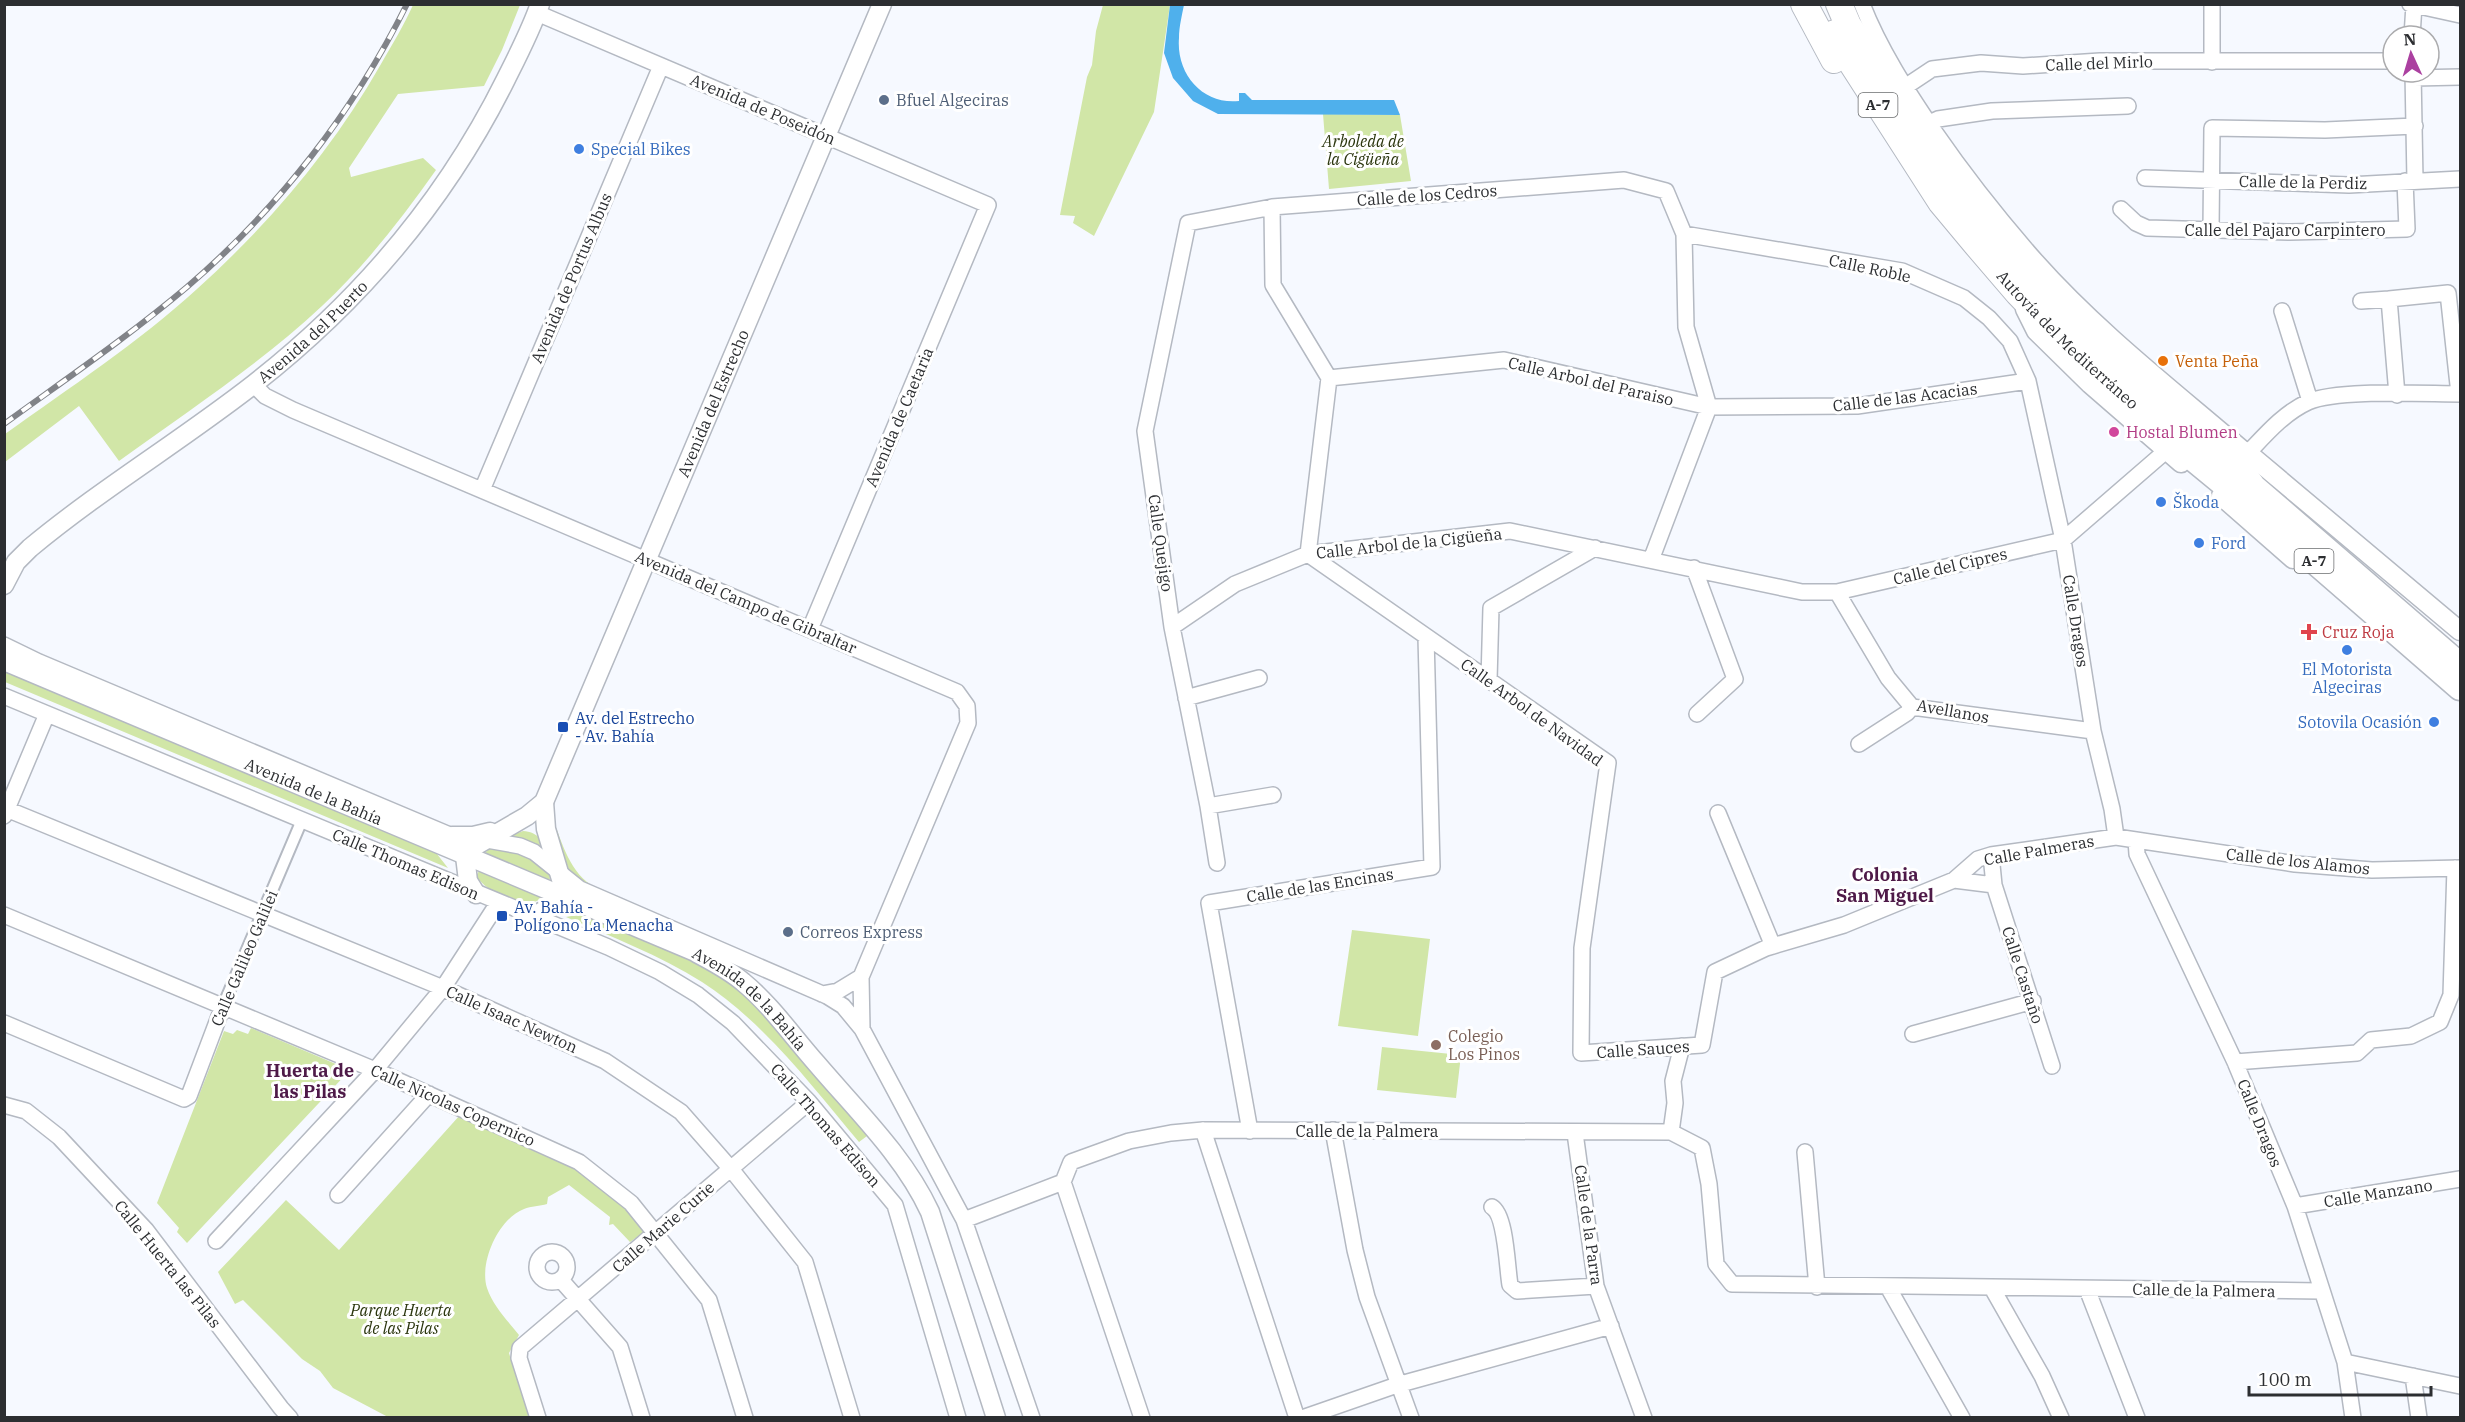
<svg xmlns="http://www.w3.org/2000/svg" width="2465" height="1422" font-family="'IBM Plex Serif',serif">
	<style>
		.green { fill: #d1e6a7 }
		.water { fill: #4fb0ec }
		.lines { fill: none; stroke-linecap: round; stroke-linejoin: round }
		.pedestrian-casing { stroke: #b4b9c2; stroke-width: 14 }
		.minor-casing { stroke: #b4b9c2; stroke-width: 18 }
		.tertiary-casing { stroke: #b4b9c2; stroke-width: 21 }
		.trunk-casing { stroke: #b4b9c2; stroke-width: 27 }
		.motorway-casing { stroke: #b4b9c2; stroke-width: 28 }
		.pedestrian { stroke: #fff; stroke-width: 10 }
		.minor { stroke: #fff; stroke-width: 15 }
		.tertiary { stroke: #fff; stroke-width: 18 }
		.trunk { stroke: #fff; stroke-width: 24 }
		.motorway { stroke: #fff; stroke-width: 26 }
		.rail-casing { stroke: #818388; stroke-width: 6 }
		.rail { stroke: #fff; stroke-width: 4; stroke-dasharray: 11; stroke-linecap: butt }
		.service-dot { fill: #5c6f8a; stroke: #fff; stroke-width: 2 }
		.shop-dot { fill: #3f7fe0; stroke: #fff; stroke-width: 2 }
		.food-dot { fill: #e8710a; stroke: #fff; stroke-width: 2 }
		.hotel-dot { fill: #d1479c; stroke: #fff; stroke-width: 2 }
		.health-dot { fill: #e0444e; stroke: #fff; stroke-width: 2 }
		.transit-dot { fill: #1a4fb4; stroke: #fff; stroke-width: 2 }
		.education-dot { fill: #8d6e63; stroke: #fff; stroke-width: 2 }
		.labels { text-anchor: middle; stroke-width: 6; stroke-linejoin: round; paint-order: stroke }
		.shield { fill: #fff; stroke: #6b6d6f; stroke-width: 1.5 }
		.shield-label { font-size: 15px; font-weight: bold; fill: #2c2e31 }
		.street-label { font-size: 16px; fill: #2c2e31; stroke: #fff }
		.service-label { font-size: 16px; fill: #4e5e75; stroke: #fff; text-anchor: start }
		.park-label { font-size: 16px; font-style: italic; fill: #2a350d; stroke: #fff }
		.shop-label { font-size: 16px; fill: #366cbe; stroke: #fff; text-anchor: start }
		.food-label { font-size: 16px; fill: #c56008; stroke: #fff; text-anchor: start }
		.hotel-label { font-size: 16px; fill: #b23c85; stroke: #fff; text-anchor: start }
		.health-label { font-size: 16px; fill: #be3a42; stroke: #fff; text-anchor: start }
		.transit-label { font-size: 16px; fill: #164399; stroke: #fff; text-anchor: start }
		.education-label { font-size: 16px; fill: #785e54; stroke: #fff; text-anchor: start }
		.neighbourhood-label { font-size: 18px; font-weight: bold; fill: #4e1a48; stroke: #fff }
	</style>
	<rect width="100%" height="100%" fill="#f6f9ff"/>
	<path class="green" d="M413 5H520L502 50 484 86 398 94 349 168 351 177 423 158 436 170C402 218 366 265 322 306 260 364 188 411 119 461L79 406 5 462V434C69 388 138 343 197 289 270 223 332 150 381 64 392 45 404 25 413 5Z
		M1103 5H1170L1154 112 1094 236 1073 223 1075 216 1060 215 1087 77 1092 65 1096 31Z
		M1323 114 1400 115 1411 181 1329 189Z
		M8 671 433 849 448 868 5 682 4 672Z
		M552 817C563 844 569 873 596 888L594 891 570 872 549 823Z
		M523 831C538 832 542 840 547 852L505 838Z
		M502 848C516 850 550 863 550 879L548 881 484 855 488 849Z
		M479 871H486L541 894V898C527 913 485 891 476 876Z
		M577 915H585L693 958 737 984 871 1133 859 1142C811 1085 765 1023 702 982 659 955 612 937 566 917Z
		M1352 930 1430 939 1418 1036 1338 1026Z
		M251 1028 350 1070 187 1243 177 1232 179 1228 157 1203 224 1031 233 1034 237 1030 248 1034Z
		M1382 1047 1461 1055 1456 1098 1377 1090Z
		M460 1115 566 1163 622 1203 646 1231 630 1242 613 1224 609 1225 610 1217 569 1185 548 1197 547 1204C540 1206 531 1206 524 1209 498 1219 479 1263 487 1288 493 1306 508 1321 519 1335L509 1353 529 1417H388L333 1388 320 1371 302 1359 243 1300 235 1304 218 1272 286 1200 339 1250Z"/>
	<path class="water" d="M1170 5H1184C1182 15 1179 27 1179 38 1176 74 1203 105 1239 101V93H1245L1252 100H1394L1400 115 1218 114 1193 101 1173 78 1164 53Z"/>
	<g class="lines">
		<g class="pedestrian-casing">
			<path id="pedestrian" d="M223 1006 302 820"/>
		</g>
		<g class="minor-casing">
			<path id="minor" d="M1862 4C1880 50 1907 91 1934 131 1965 176 1999 219 2035 260 2099 332 2176 391 2248 453 2266 434 2284 413 2308 402 2338 389 2424 394 2460 394
				M2212 4V62
				M2410 4 2460 15
				M537 13 988 205 810 629
				M2412 36 2414 5
				M2413 72 2415 181
				M2414 78 2460 77
				M1905 87 1932 69 1981 63 2023 66 2100 61H2393
				M1929 123 1938 119 1992 111 2128 106
				M2145 178 2349 185 2460 179
				M1272 207 1273 285 1329 378 1308 554
				M2121 209 2136 223 2147 228 2290 232 2407 229 2405 181
				M2211 230 2212 128 2325 130 2415 126
				M1684 234 1902 271 1964 298 1989 318 2010 341 2028 381 2063 540 2093 731 2112 809 2116 837
				M2361 301 2389 299
				M2282 311 2310 401
				M1329 378 1504 360 1709 407 1857 406 2028 381
				M253 384 265 396 293 410 957 692 967 706 968 723 861 977 862 1029
				M2397 395 2389 299 2448 293 2459 394
				M482 490 661 66
				M1308 554 1608 763 1582 948 1581 1053 1702 1045 1715 972 1766 948 1844 925 1954 880 1978 859 1991 855 2116 837 2295 864 2372 870 2460 868
				M1651 560 1709 407
				M1694 568 1735 679 1697 714
				M1837 592 1888 678 1912 707 2093 731
				M1172 627 1235 584 1308 554 1510 531 1802 592H1837L2063 540 2167 450
				M4 645 39 662 452 836 487 840 520 846 534 852 580 889 827 996 843 1006 862 1029 964 1220
				M1489 680 1491 608 1595 548
				M4 696 608 947 660 972 698 995 733 1023 809 1102 895 1205 958 1418
				M1186 698 1259 678
				M1859 744 1907 713 1912 707
				M1208 806 1273 795
				M4 808 443 988 605 1061 681 1112 731 1169 805 1262 852 1418
				M1718 813 1773 946
				M4 816 47 714
				M2136 840 2137 854 2235 1062 2295 1206 2345 1362 2353 1418
				M1217 863 1208 806 1172 627 1145 431 1188 223 1272 207 1624 180 1666 191 1684 234 1686 327 1709 407
				M1954 880 1994 885 1991 855
				M1994 885 2052 1066
				M4 915 375 1070 579 1162 631 1203 709 1300 745 1418
				M822 994 838 991 861 977
				M4 1023 184 1099 189 1096 223 1006
				M1913 1034 2033 1001
				M2235 1062 2357 1053 2371 1040 2411 1036 2440 1022 2451 995 2455 868
				M4 1105 26 1111 59 1137 146 1230 281 1408 290 1418
				M1203 1130 1297 1418
				M1333 1130 1355 1250 1367 1297 1411 1418
				M1250 1131 1209 903 1432 867 1426 637
				M1671 1132 1675 1103 1673 1081 1682 1046
				M1575 1133 1596 1286 1644 1418
				M1805 1152 1817 1287
				M1063 1182 1142 1418
				M338 1195 429 1094
				M2295 1206 2460 1179
				M1492 1207C1506 1215 1507 1268 1510 1285L1517 1291 1596 1286
				M216 1241 375 1070 443 988 498 903
				M537 1267a15 15 0 1 1 30 0a15 15 0 1 1-30 0Z
				M561 1280 620 1347 642 1418
				M1888 1287 1962 1418
				M1992 1288 2042 1376 2061 1418
				M2087 1289 2137 1418
				M2345 1362 2460 1386
				M2413 1376 2419 1418
				M538 1418 519 1358 520 1348 809 1102
				M1032 1418 964 1220 1063 1182 1071 1162 1129 1141 1171 1133 1203 1130 1671 1132 1702 1148 1709 1184 1716 1264 1732 1284 2320 1291
				M1302 1418 1397 1385 1611 1326"/>
		</g>
		<g class="tertiary-casing">
			<g id="tertiary">
				<path d="M2025 309 2036 331 2090 384 2181 463"/>
				<path d="M2248 453 2460 631"/>
				<path d="M2221 496 2293 559"/>
				<path id="s1" d="M4 585 16 562 30 548C101 489 181 441 254 384 360 301 446 200 506 79 518 55 531 30 540 4"/>
				<path id="s2" d="M4 661 693 951C711 961 728 969 743 982 771 1005 793 1037 817 1064 857 1111 904 1156 930 1212L996 1418"/>
				<path d="M452 836H473L490 832"/>
				<path id="s3" d="M476 894 468 881 465 856 470 849 527 816 544 802 882 4"/>
				<path d="M533 916 555 905 562 896 563 886 546 829 544 802"/>
			</g>
		</g>
		<g class="trunk-casing">
			<path id="trunk" d="M2168 434 2181 449 2254 509 2460 688
				M2240 468 2254 487 2460 665"/>
		</g>
		<g class="motorway-casing">
			<g id="motorway">
				<path d="M1804 4 1834 60"/>
				<path d="M1839 4 1848 25C1901 108 1953 192 2020 265 2088 338 2165 403 2240 468"/>
				<path id="s4" d="M1835 33 1851 62 1941 202 1976 244 2018 293 2072 349 2168 434"/>
			</g>
		</g>
		<use href="#pedestrian" class="pedestrian"/>
		<use href="#minor" class="minor"/>
		<use href="#tertiary" class="tertiary"/>
		<use href="#trunk" class="trunk"/>
		<use href="#motorway" class="motorway"/>
		<g class="rail-casing">
			<path id="rail" d="M4 424C66 379 129 336 187 287 278 209 354 111 407 4"/>
		</g>
		<use href="#rail" class="rail"/>
	</g>
	<g class="service-dot">
		<circle cx="884" cy="100" r="6"/>
		<circle cx="788" cy="932" r="6"/>
	</g>
	<g class="shop-dot">
		<circle cx="579" cy="149" r="6"/>
		<circle cx="2161" cy="502" r="6"/>
		<circle cx="2199" cy="543" r="6"/>
		<circle cx="2347" cy="650" r="6"/>
		<circle cx="2434" cy="722" r="6"/>
	</g>
	<circle class="food-dot" cx="2163" cy="361" r="6"/>
	<circle class="hotel-dot" cx="2114" cy="432" r="6"/>
	<path class="health-dot" d="M2306 623h6v6h6v6h-6v6h-6v-6h-6v-6h6z"/>
	<g class="transit-dot">
		<rect x="557" y="721" width="12" height="12" rx="3"/>
		<rect x="496" y="910" width="12" height="12" rx="3"/>
	</g>
	<circle class="education-dot" cx="1436" cy="1045" r="6"/>
	<g class="labels">
		<g class="shield">
			<rect x="1858.5" y="93" width="39" height="24" rx="4.5"/>
			<rect x="2294.5" y="549" width="39" height="24" rx="4.5"/>
		</g>
		<g class="shield-label">
			<text x="1878" y="110">A-7</text>
			<text x="2314" y="566">A-7</text>
		</g>
		<g class="street-label">
			<text transform="translate(2099 63) rotate(-2)" y="6">Calle del Mirlo</text>
			<text transform="translate(763 109) rotate(23)" y="6">Avenida de Poseidón</text>
			<text transform="translate(2303 182) rotate(1)" y="6">Calle de la Perdiz</text>
			<text transform="translate(1427 195) rotate(-4)" y="6">Calle de los Cedros</text>
			<text x="2285" y="236">Calle del Pajaro Carpintero</text>
			<text transform="translate(1870 268) rotate(12)" y="6">Calle Roble</text>
			<text transform="translate(571 278) rotate(-67)" y="6">Avenida de Portus Albus</text>
			<text dy="6" stroke="none"><textPath href="#s1" startOffset="402">Avenida del Puerto</textPath></text>
			<text dy="6" stroke="none"><textPath href="#s4" startOffset="387">Autovía del Mediterráneo</textPath></text>
			<text transform="translate(1591 381) rotate(13)" y="6">Calle Arbol del Paraiso</text>
			<text transform="translate(1905 397) rotate(-7)" y="6">Calle de las Acacias</text>
			<text dy="6" stroke="none"><textPath href="#s3" startOffset="570">Avenida del Estrecho</textPath></text>
			<text transform="translate(899 417) rotate(-67)" y="6">Avenida de Caetaria</text>
			<text transform="translate(1161 543) rotate(82)" y="6">Calle Quejigo</text>
			<text transform="translate(1409 543) rotate(-6)" y="6">Calle Arbol de la Cigüeña</text>
			<text transform="translate(1950 566) rotate(-13)" y="6">Calle del Cipres</text>
			<text transform="translate(746 602) rotate(23)" y="6">Avenida del Campo de Gibraltar</text>
			<text transform="translate(2076 621) rotate(81)" y="6">Calle Dragos</text>
			<text transform="translate(1953 711) rotate(10)" y="6">Avellanos</text>
			<text transform="translate(1532 712) rotate(36)" y="6">Calle Arbol de Navidad</text>
			<text dy="6" stroke="none"><textPath href="#s2" startOffset="336">Avenida de la Bahía</textPath></text>
			<text transform="translate(2039 850) rotate(-10)" y="6">Calle Palmeras</text>
			<text transform="translate(2298 861) rotate(6)" y="6">Calle de los Alamos</text>
			<text transform="translate(406 864) rotate(23)" y="6">Calle Thomas Edison</text>
			<text transform="translate(1320 885) rotate(-9)" y="6">Calle de las Encinas</text>
			<text transform="translate(244 958) rotate(-67)" y="6">Calle Galileo Galilei</text>
			<text transform="translate(2023 975) rotate(72)" y="6">Calle Castaño</text>
			<text dy="6" stroke="none"><textPath href="#s2" startOffset="822">Avenida de la Bahía</textPath></text>
			<text transform="translate(512 1019) rotate(24)" y="6">Calle Isaac Newton</text>
			<text transform="translate(1643 1049) rotate(-4)" y="6">Calle Sauces</text>
			<text transform="translate(453 1105) rotate(24)" y="6">Calle Nicolas Copernico</text>
			<text transform="translate(2260 1123) rotate(68)" y="6">Calle Dragos</text>
			<text transform="translate(826 1125) rotate(49)" y="6">Calle Thomas Edison</text>
			<text x="1367" y="1137">Calle de la Palmera</text>
			<text transform="translate(2378 1193) rotate(-9)" y="6">Calle Manzano</text>
			<text transform="translate(1589 1225) rotate(82)" y="6">Calle de la Parra</text>
			<text transform="translate(663 1227) rotate(-41)" y="6">Calle Marie Curie</text>
			<text transform="translate(168 1264) rotate(51)" y="6">Calle Huerta las Pilas</text>
			<text transform="translate(2204 1290) rotate(1)" y="6">Calle de la Palmera</text>
		</g>
		<g class="service-label">
			<text x="896" y="106">Bfuel Algeciras</text>
			<text x="800" y="938">Correos Express</text>
		</g>
		<g class="park-label">
			<text x="1363" y="147">Arboleda de<tspan x="1363" dy="18">la Cigüeña</tspan></text>
			<text x="401" y="1316">Parque Huerta<tspan x="401" dy="18">de las Pilas</tspan></text>
		</g>
		<g class="shop-label">
			<text x="591" y="155">Special Bikes</text>
			<text x="2173" y="508">Škoda</text>
			<text x="2211" y="549">Ford</text>
			<text x="2347" y="675" text-anchor="middle">El Motorista<tspan x="2347" dy="18">Algeciras</tspan></text>
			<text x="2422" y="728" text-anchor="end">Sotovila Ocasión</text>
		</g>
		<g class="food-label">
			<text x="2175" y="367">Venta Peña</text>
		</g>
		<g class="hotel-label">
			<text x="2126" y="438">Hostal Blumen</text>
		</g>
		<g class="health-label">
			<text x="2322" y="638">Cruz Roja</text>
		</g>
		<g class="transit-label">
			<text x="575" y="724">Av. del Estrecho<tspan x="575" dy="18">- Av. Bahía</tspan></text>
			<text x="514" y="913">Av. Bahía -<tspan x="514" dy="18">Polígono La Menacha</tspan></text>
		</g>
		<g class="education-label">
			<text x="1448" y="1042">Colegio<tspan x="1448" dy="18">Los Pinos</tspan></text>
		</g>
		<g class="neighbourhood-label">
			<text x="1885" y="881">Colonia<tspan x="1885" dy="21">San Miguel</tspan></text>
			<text x="310" y="1077">Huerta de<tspan x="310" dy="21">las Pilas</tspan></text>
		</g>
	</g>
	<rect width="2465" height="1422" fill="none" stroke="#2c2e31" stroke-width="12"/>
	<g transform="translate(2411 54) rotate(356)"><circle r="28" fill="#ffffff" stroke="#ababad" stroke-width="1.5"/>
	<path d="M0-4.5L10 22L0 15L-10 22Z" fill="#ab40a0"/>
	<text y="-9" font-size="16" font-weight="bold" text-anchor="middle" fill="#2c2e31">N</text>
	</g>
	<path d="M2249 1386v9h182v-9" fill="none" stroke="#2c2e31" stroke-width="3"/>
	<text x="2258" y="1386" font-size="18" fill="#2c2e31" stroke="#ffffff" stroke-width="4.5" paint-order="stroke">100 m</text>
</svg>
